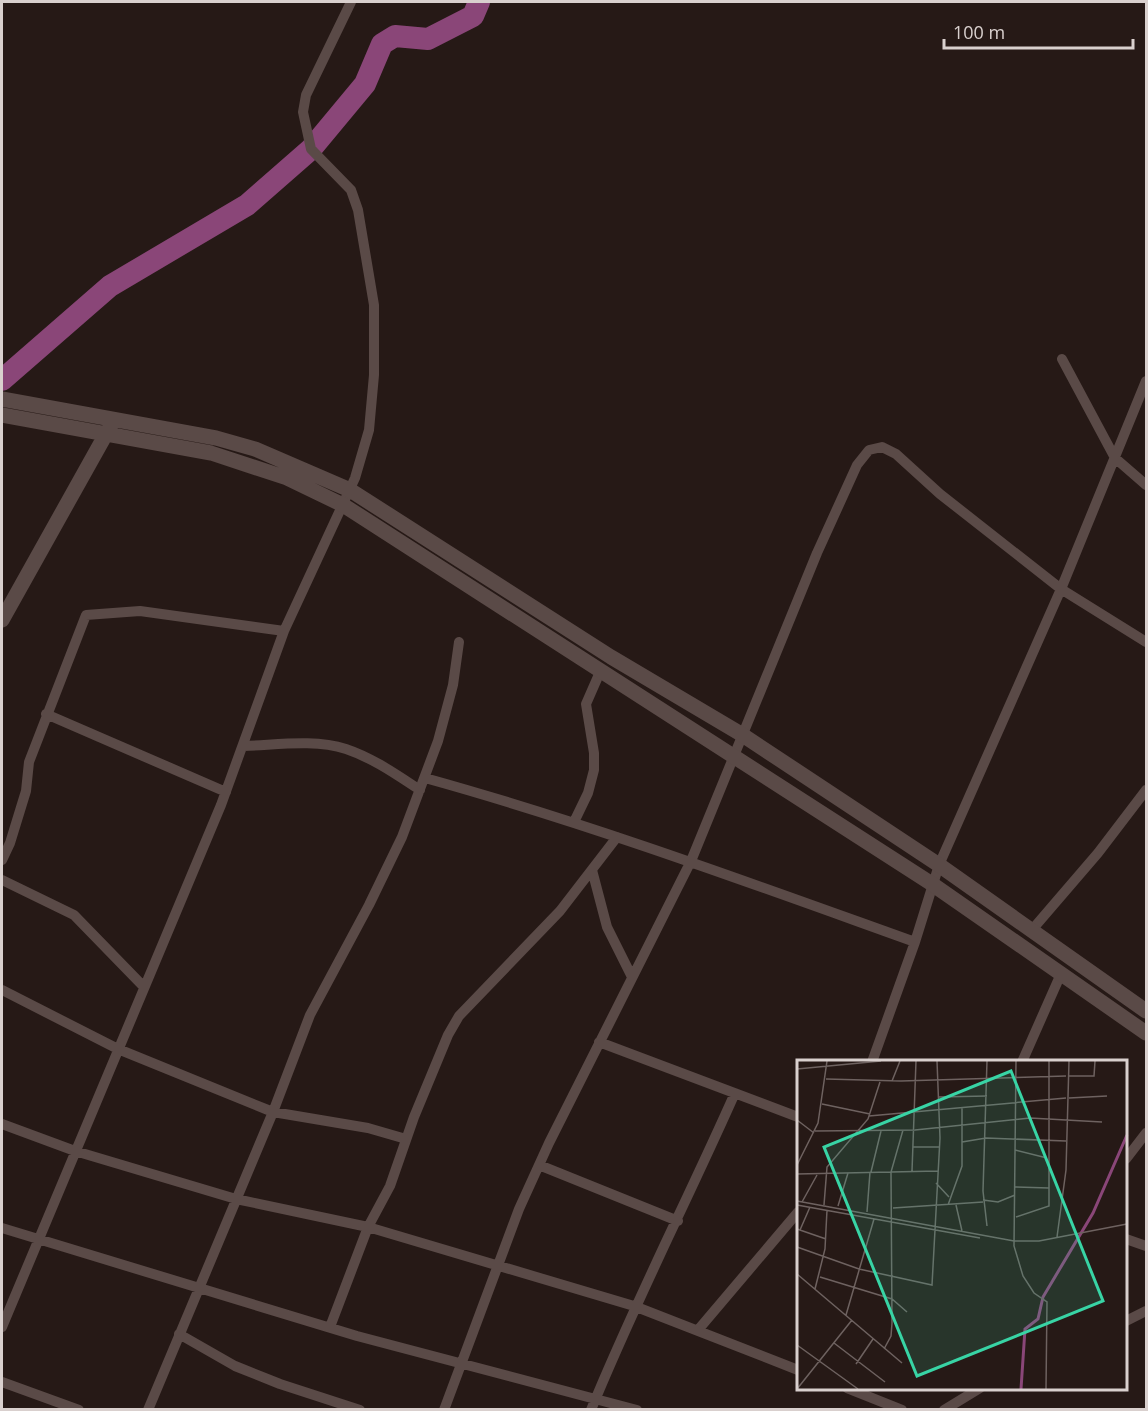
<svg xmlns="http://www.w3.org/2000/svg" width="1148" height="1411" font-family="'Open Sans',sans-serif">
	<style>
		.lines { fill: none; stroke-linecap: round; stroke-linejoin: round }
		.river { stroke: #8a4678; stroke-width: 22 }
		.street { stroke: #5a4a47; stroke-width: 10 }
		.secondary { stroke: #5a4a47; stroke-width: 15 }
		.inset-river { fill: none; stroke: #8a4678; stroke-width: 3 }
		.inset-road { fill: none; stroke: #6e6260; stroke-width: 1.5 }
		.view { fill: #38d4a5; fill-opacity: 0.15; stroke: #38d4a5; stroke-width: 3 }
		.inset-edge { fill: none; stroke: #d9d0ce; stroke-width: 3 }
	</style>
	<rect width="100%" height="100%" fill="#261916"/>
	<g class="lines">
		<path class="river" d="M2 380 110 286 247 205 311 149 365 84 382 44 395 36 428 39 473 16 479 2"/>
		<path class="street" d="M1062 359 1115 458 1146 485
			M46 714 226 792
			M244 746C277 745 314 739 346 749 373 758 397 775 420 790
			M425 778C591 824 753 884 915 942
			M574 822 588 793 594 770V753L586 704 600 672
			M2 860 10 843 26 791 29 762 86 615 140 611 284 631
			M592 870 607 927 632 977
			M2 880 74 915 144 987
			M1031 931 1098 853 1146 790
			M2 990 118 1049 273 1112 368 1128 406 1139
			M599 1042 798 1117
			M872 1062 915 942 939 865 1061 589 1146 381
			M1022 1062 1060 976
			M2 1124 75 1151 236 1199 368 1227 634 1306 798 1370
			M1126 1159 1146 1133
			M539 1165 678 1221
			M2 1228 357 1336 637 1410
			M1126 1239 1146 1246
			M1126 1321 1146 1311
			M2 1327 221 805 284 631 355 478 369 430 374 375V305L358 210 351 190 311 149 303 112 306 95 351 2
			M330 1327 368 1227 390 1186 414 1117 448 1035 459 1016 560 911 617 837
			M698 1330 798 1212
			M179 1334 235 1366 280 1384 360 1410
			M2 1382 79 1410
			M847 1388 902 1410
			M148 1410 273 1112 310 1015 369 905 402 837 438 741 453 685 459 642
			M444 1410 519 1209 549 1143 691 861 817 553 857 465 869 450 882 447 896 454 940 494 1061 589 1146 642
			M591 1410C635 1302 688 1199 735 1093
			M944 1410 980 1388"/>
		<path class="secondary" d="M2 399 216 438 255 449 350 490 611 657 741 734 939 865 1146 1011
			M2 415 211 453 287 478 343 505 932 884 1146 1033
			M2 620 111 425"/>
	</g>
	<g transform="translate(797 1060)">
		<rect width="330" height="330" fill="#261916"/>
		<path class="inset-river" d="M224 329 228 269 241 259 246 237 296 153 330 75"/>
		<path class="inset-road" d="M219 1 217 186 226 216 237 233 250 242 249 329M0 9 84 1M272 16H297L298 1M29 19 104 21 269 16M95 21 103 1M142 37 190 36M272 38 310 36M25 44 73 54M72 56 269 38M0 60 17 73M18 71 118 70 233 58 305 62M165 82 189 78 269 81M116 87H142M218 90 250 98M0 105 21 63 30 1M115 111 119 1M74 112 84 71M0 114 141 111M139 123 152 137M218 127 252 128M186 140 201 142 218 135M0 141 217 181H242L330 164M5 142 20 115M0 145 183 178M27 145 30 107 71 59 83 22M151 145 165 106V48M159 145 165 171M41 146 51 113M96 148 186 142M70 152 73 112M219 157 252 146V1M190 166 186 131 190 1M0 169 29 179M3 170 13 147M260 177 269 110 272 1M0 187 62 209 135 225 143 78 140 1M0 214 105 303M23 217 95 239 110 252M18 229 28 189 30 150M49 255 77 159M37 283 88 322M0 285 61 329M87 289 94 276 95 263 94 112 106 70M59 304 76 279M0 329 55 260"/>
		<path class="view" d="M214 11 306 241 120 316 27 87Z"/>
		<rect width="330" height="330" class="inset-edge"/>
	</g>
	<rect width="1148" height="1411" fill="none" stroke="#d9d0ce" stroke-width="6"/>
	<path d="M944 39v9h189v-9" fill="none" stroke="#d9d0ce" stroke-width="3"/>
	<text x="953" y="39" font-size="18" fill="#d9d0ce" stroke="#261916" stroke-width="4.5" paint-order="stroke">100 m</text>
</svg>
